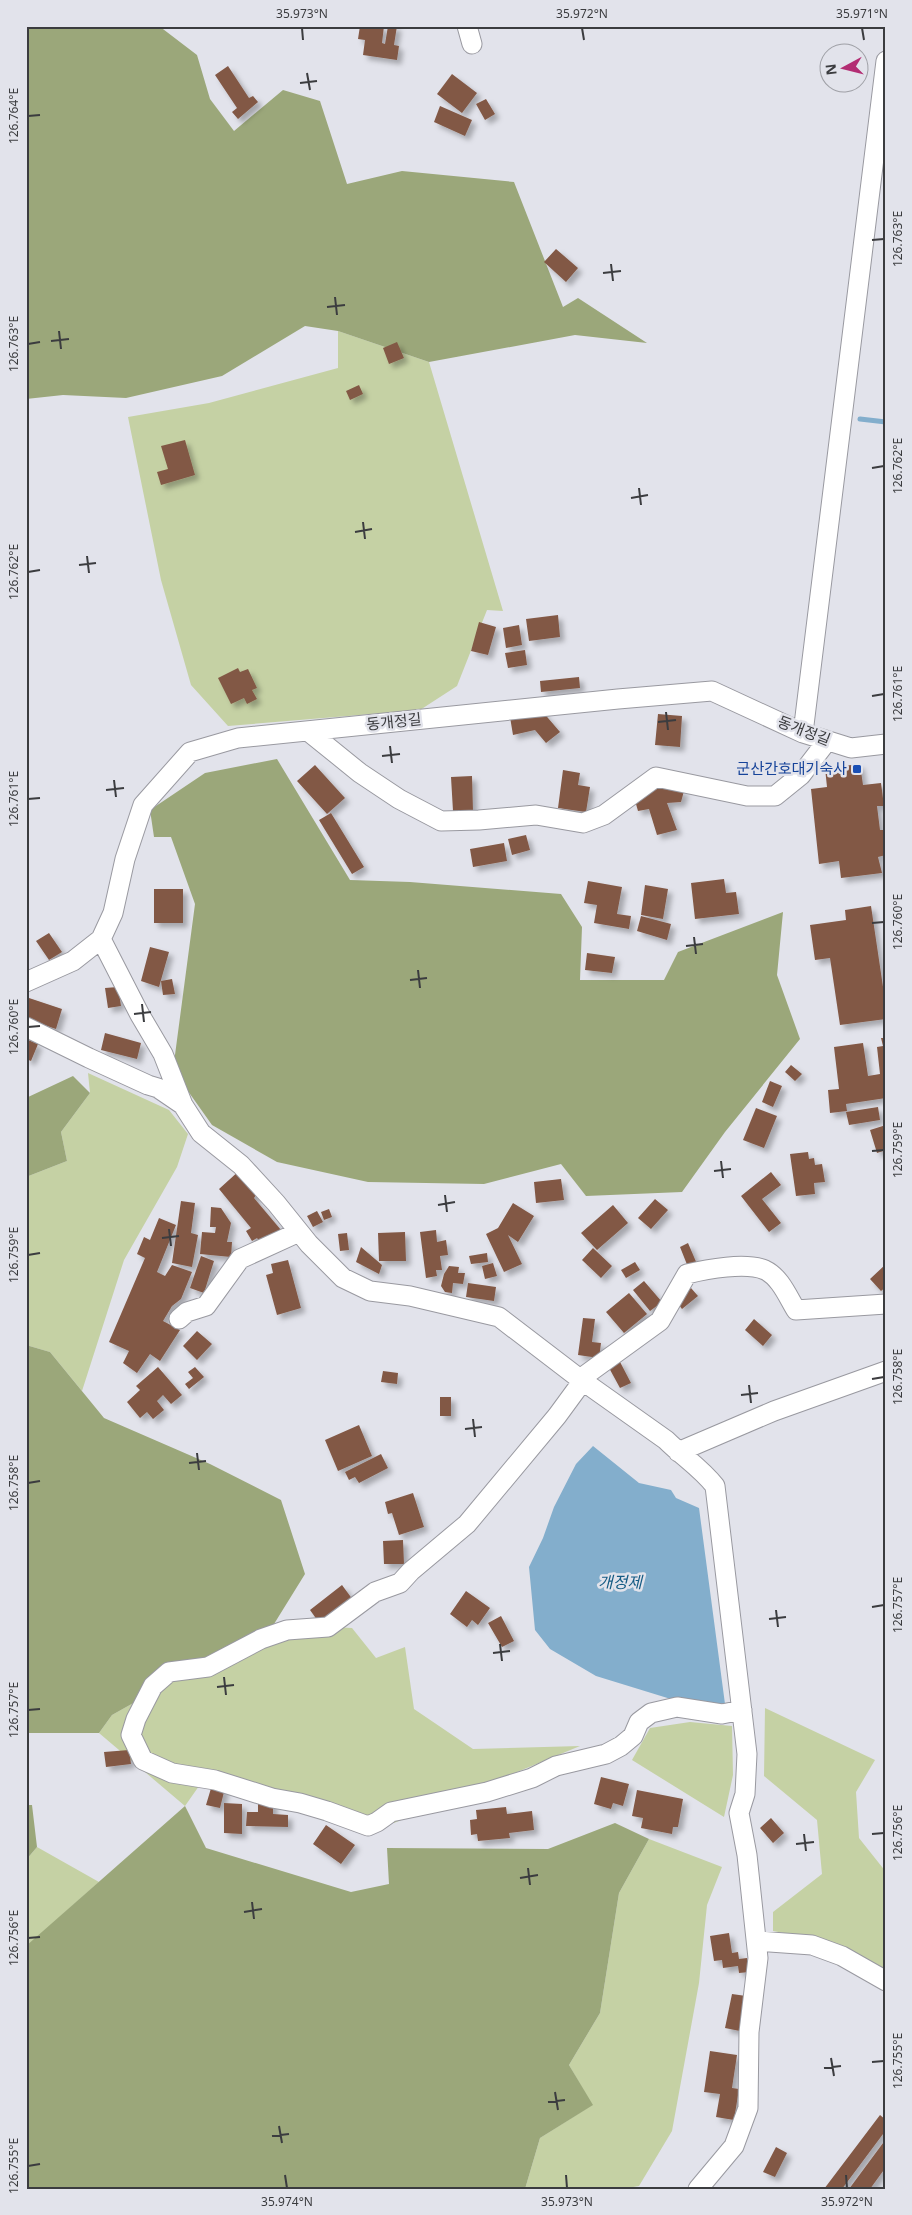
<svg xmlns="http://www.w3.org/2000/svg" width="912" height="2215" font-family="'Noto Sans','Noto Sans KR',sans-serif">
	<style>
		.green { fill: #c5d1a4 }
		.forest { fill: #9ba77a }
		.water { fill: #83aecc }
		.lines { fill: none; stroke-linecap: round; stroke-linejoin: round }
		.stream { stroke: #83aecc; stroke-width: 5 }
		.building { fill: #825845; filter: url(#shadow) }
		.street-casing { stroke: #9999a0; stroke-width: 21 }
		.street { stroke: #fff; stroke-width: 19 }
		.ticks { fill: none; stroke: #3b3c3f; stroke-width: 2 }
		.transit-dot { fill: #1a4fb4; stroke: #e2e3eb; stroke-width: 2 }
		.labels { text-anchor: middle; stroke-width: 5; stroke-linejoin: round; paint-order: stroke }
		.street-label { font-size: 15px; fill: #3b3c3f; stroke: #e2e3eb }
		.transit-label { font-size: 15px; fill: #164399; stroke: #e2e3eb; text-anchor: end }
		.water-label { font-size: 16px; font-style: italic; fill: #155b84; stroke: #e2e3eb }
		.neatline { fill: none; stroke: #3b3c3f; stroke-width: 2 }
		.ticks-label { font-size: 12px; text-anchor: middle; fill: #3b3c3f }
	</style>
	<defs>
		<filter id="shadow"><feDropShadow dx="4.5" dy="4.5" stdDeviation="2.5" flood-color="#0004"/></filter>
	</defs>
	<rect width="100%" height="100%" fill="#e2e3eb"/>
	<path class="green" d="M338 331 429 362 503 611 487 610 457 686 420 710 228 726 191 685 161 580 128 417 209 403 338 368Z
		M88 1073 169 1110 188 1134 177 1167 124 1260 82 1391 50 1352 26 1345V1177L67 1161 61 1132 90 1093Z
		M274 1624 352 1628 376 1658 405 1647 414 1709 473 1749 580 1746 394 1823 199 1786 185 1806 99 1733 112 1715Z
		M765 1708 875 1760 856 1792 859 1838 886 1872V1973L833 1942 773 1931V1912L822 1874 817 1820 764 1776Z
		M690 1722 732 1726 733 1775 724 1817 632 1760 650 1728Z
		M649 1839 722 1867 707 1905 699 1983 672 2131 639 2186 622 2189H525L540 2138 592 2105 569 2065 600 2013 619 1893Z
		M37 1847 99 1882 26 1947V1860Z"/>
	<path class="forest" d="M26 26H159L197 55 210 99 234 131 283 90 320 101 347 184 402 171 514 182 563 307 578 298 647 343 575 335 429 362 338 331 305 326 222 376 126 398 63 395 26 399Z
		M277 759 350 880 410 882 561 894 582 927 580 980H664L678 952 783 912 777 975 800 1039 725 1132 682 1192 586 1196 561 1164 484 1184 368 1182 277 1162 212 1125 173 1070 195 904 171 837H154L150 810 205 773Z
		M73 1076 90 1093 61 1132 67 1161 26 1177V1098Z
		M26 1345 50 1352 104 1418 210 1464 281 1500 305 1574 274 1624 112 1715 99 1733H26Z
		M26 1805H32L37 1847 26 1860Z
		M185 1806 206 1848 351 1892 389 1884 387 1848 548 1849 615 1823 649 1839 619 1893 600 2013 569 2065 593 2105 540 2138 525 2189H26V1946Z"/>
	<path class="water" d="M593 1446 639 1483 671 1490 676 1498 699 1508 725 1704 674 1700 596 1676 550 1649 535 1630 529 1567 543 1538 554 1507 576 1464Z"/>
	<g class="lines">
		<path class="stream" d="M860 419 886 422"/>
	</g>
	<path class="building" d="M360 26H384L382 43 385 44 388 26H397L394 45 399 46 397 60 363 55 365 40 358 39Z
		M228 66 249 98 253 96 258 102 238 119 232 112 237 108 215 75Z
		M452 74 477 93 462 113 437 94Z
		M486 99 495 114 485 120 476 104Z
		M440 106 472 120 465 136 434 122Z
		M556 249 578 268 566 282 544 262Z
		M397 342 404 358 389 364 383 348Z
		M359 385 363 394 350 400 346 391Z
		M185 440 195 475 161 485 157 472 168 469 161 446Z
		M558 615 560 637 529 641 526 619Z
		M479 622 496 627 488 655 471 651Z
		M519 625 522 645 506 648 503 628Z
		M525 650 527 665 508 668 505 653Z
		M238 668 240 672 248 669 257 688 252 690 257 699 247 704 244 698 231 704 218 678Z
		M579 677 580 688 541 692 540 681Z
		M542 711 560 732 546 743 535 730 513 735 510 717Z
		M658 714 682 716 680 747 655 745Z
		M860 764 863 785 881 783 884 806H877L880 830H886V855L878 857 882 873 841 878 839 861 819 864 811 789 827 787 825 768Z
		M315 765 345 798 327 814 297 781Z
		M563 770 580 773 578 785 590 787 586 812 558 808Z
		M472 776 473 811H453L451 777Z
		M660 785 684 791 681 802 667 803 677 830 657 835 649 809 638 811 634 797Z
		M331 813 364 867 352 874 319 820Z
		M526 835 530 850 512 855 508 839Z
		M504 843 507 861 473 867 470 849Z
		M724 879 726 893 736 892 739 914 695 919 691 883Z
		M588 881 622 887 617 914 631 916 629 929 594 923 597 905 584 903Z
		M645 885 668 889 663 919 641 915Z
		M154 889H183V923H154Z
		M871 906 886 1007V1019L840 1025 830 958 815 960 810 925 846 920 845 910Z
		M641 916 671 924 667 940 637 931Z
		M49 933 62 952 49 960 36 941Z
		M150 947 169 952 159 987 141 981Z
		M587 953 615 957 612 973 585 970Z
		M172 979 175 994 163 995 161 981Z
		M118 987 121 1006 108 1008 105 988Z
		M26 997 62 1009 56 1029 26 1019Z
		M105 1033 141 1043 137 1059 101 1050Z
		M881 1038H886V1098L846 1104 847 1111 830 1113 828 1090 839 1089 834 1047 863 1043 868 1076 880 1074 877 1047 883 1046Z
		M26 1039 38 1044 31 1061 26 1059Z
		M791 1065 802 1074 795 1081 785 1072Z
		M770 1081 782 1086 773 1107 762 1102Z
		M878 1107 880 1120 849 1125 846 1112Z
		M756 1108 777 1116 764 1148 743 1140Z
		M886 1125V1150L877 1153 870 1130Z
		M808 1152 809 1159 814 1158 815 1165 822 1164 825 1182 814 1183 815 1194 796 1196 790 1154Z
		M240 1170 258 1192 254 1198 281 1230 261 1243 257 1238 252 1241 246 1231 251 1228 219 1189Z
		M771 1172 781 1185 762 1199 781 1223 769 1232 741 1196Z
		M561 1179 564 1200 536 1203 534 1182Z
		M655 1199 668 1210 651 1229 638 1218Z
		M181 1201 195 1203 191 1233 198 1235 192 1267 172 1263Z
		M513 1203 534 1216 518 1242 508 1235 522 1264 504 1272 486 1234 498 1228Z
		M613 1205 628 1223 597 1250 581 1233Z
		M211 1207 221 1208 231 1223 227 1242H232L231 1257 200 1254 202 1232 215 1233 216 1227H210Z
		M329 1209 332 1217 324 1220 321 1212Z
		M317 1211 323 1222 313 1227 307 1216Z
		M159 1218 176 1225 157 1272 165 1276 172 1265 192 1272 181 1299 172 1306 163 1321 180 1330 160 1361 150 1354 137 1373 123 1363 129 1351 109 1342 145 1258 137 1254 144 1237 150 1240Z
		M436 1230 437 1242 446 1240 448 1255 440 1256 442 1270H436L437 1276 426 1278 420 1232Z
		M405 1232 406 1261H379L378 1233Z
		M347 1233 349 1250 340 1251 338 1234Z
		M688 1243 697 1264 688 1267 680 1247Z
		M361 1247 382 1265 379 1274 356 1262Z
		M593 1248 612 1266 601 1278 582 1260Z
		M487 1253 488 1262 471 1264 469 1256Z
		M201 1256 214 1261 204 1293 190 1288Z
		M288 1260 301 1308 277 1315 266 1275 273 1273 271 1264Z
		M635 1262 640 1270 626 1278 621 1270Z
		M493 1263 497 1276 485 1279 482 1266Z
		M886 1264V1287L881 1291 870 1279Z
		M449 1266 459 1267 458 1273H465L463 1284 453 1283 452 1293 445 1292 441 1286 444 1274Z
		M644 1281 662 1302 650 1311 633 1290Z
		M468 1283 496 1287 494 1301 466 1297Z
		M691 1288 698 1296 682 1309 676 1301Z
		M629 1293 647 1314 624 1333 606 1312Z
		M583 1318 595 1319 592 1342 601 1343 599 1358 578 1355Z
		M754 1319 772 1335 763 1346 745 1330Z
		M197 1331 212 1344 197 1360 183 1346Z
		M619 1360 631 1383 620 1388 608 1366Z
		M158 1367 182 1395 171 1404 163 1395 157 1401 164 1410 153 1419 147 1412 140 1418 127 1402 140 1390 136 1386Z
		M195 1367 204 1377 189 1389 185 1384 193 1378 188 1372Z
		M383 1371 398 1373 397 1384 381 1382Z
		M440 1397H451V1416H440Z
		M359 1425 372 1456 338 1471 325 1440Z
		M381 1454 388 1468 359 1483 355 1477 349 1480 345 1472Z
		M413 1493 424 1527 399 1535 392 1513 388 1514 385 1502Z
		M403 1540 404 1564H384L383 1541Z
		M342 1585 353 1600 320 1624 310 1610Z
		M466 1591 490 1608 478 1625 472 1620 467 1627 450 1614Z
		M501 1616 514 1641 502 1647 488 1623Z
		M129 1750 131 1764 106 1767 104 1752Z
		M601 1777 629 1784 623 1806 613 1803 611 1809 594 1804Z
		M212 1785 225 1788 220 1808 206 1805Z
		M637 1790 683 1799 678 1827H673L672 1834 641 1828 643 1818 632 1816Z
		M258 1801H273V1814L288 1815V1827L246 1826 247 1812H258Z
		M224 1803 242 1804V1834L224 1833Z
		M506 1807 507 1814 532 1811 534 1830 509 1833 510 1838 478 1841 477 1834 471 1835 470 1820 477 1819 476 1810Z
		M771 1818 784 1833 773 1843 760 1828Z
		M326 1825 355 1845 341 1864 313 1844Z
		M729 1933 732 1953 738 1952 739 1959 747 1958 749 1972 739 1973 738 1966 723 1968 722 1960 714 1961 710 1936Z
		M732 1994 746 1996 740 2031 725 2028Z
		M710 2051 737 2055 732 2088 739 2089 734 2120 716 2117 720 2094 704 2092Z
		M880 2115 886 2120V2130L842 2189H824Z
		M886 2139V2167L870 2189H849Z
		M776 2147 787 2153 775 2177 763 2172Z"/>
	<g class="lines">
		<g class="street-casing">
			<path id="street" d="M467 26 472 44
				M308 731 360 773 399 799 441 821 479 820 536 815 583 823 604 815 656 777 747 796H775L801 775 827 741
				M803 733 886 61
				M101 939 140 1015 163 1054 183 1105
				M26 982 73 961 101 939 113 913 125 859 143 805 190 752 238 738 618 699 712 691 803 733 851 748 886 744
				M26 1027 89 1058 148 1085 158 1088 183 1105 201 1133 241 1165 276 1203 309 1244 343 1278 370 1291 410 1296 499 1317 580 1379 660 1321 687 1274C707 1269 746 1262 765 1270 780 1277 788 1297 796 1310L886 1304
				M179 1319 187 1312 206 1306 240 1259 299 1232
				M678 1452 774 1411 886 1371
				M757 1941 812 1945 842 1956 886 1981
				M698 2189 734 2146 748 2108 749 2032 758 1958 747 1855 739 1813 745 1794 747 1754 715 1486C701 1468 682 1456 666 1440L580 1379 579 1386 557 1416 467 1524 411 1571 400 1583 375 1592 328 1627 287 1630 261 1639 208 1667 169 1672 153 1686 136 1719 131 1735 143 1760 172 1773 215 1780 272 1798 300 1803 327 1811 368 1826 377 1822 391 1812 487 1792 532 1778 556 1766 606 1754 621 1746 633 1736 639 1722 651 1713 677 1707 722 1714 742 1710"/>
		</g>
		<use href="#street" class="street"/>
	</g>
	<path class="ticks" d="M302 28 303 40M582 28 584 40M862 28 864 40M307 73 310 90M300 83 317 81M28 116 40 115M872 240 884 239M611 264 613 281M603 273 621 271M335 297 337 315M327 307 345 305M59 331 61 349M51 341 69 339M28 344 40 342M872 468 884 466M639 488 641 505M631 498 648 495M363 522 365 539M355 532 372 529M87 556 89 573M79 565 96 563M28 572 40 570M872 696 884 694M666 712 668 730M658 722 676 720M390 746 392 763M382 756 400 754M114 780 116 797M106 790 124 788M28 799 40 798M872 923 884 922M694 937 696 954M686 946 703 944M418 970 420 988M410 980 427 978M142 1004 144 1022M134 1014 151 1012M28 1027 40 1026M872 1151 884 1150M721 1161 723 1178M714 1171 731 1169M445 1195 447 1212M438 1205 455 1202M169 1229 171 1246M162 1238 179 1236M28 1255 40 1253M872 1379 884 1377M749 1385 751 1403M741 1395 758 1393M473 1419 475 1437M465 1429 482 1427M197 1453 199 1470M189 1463 206 1461M28 1483 40 1481M872 1607 884 1605M776 1610 778 1627M769 1619 786 1617M500 1644 502 1661M493 1653 510 1651M224 1677 226 1695M217 1687 234 1685M28 1710 40 1709M804 1834 806 1851M872 1834 884 1833M796 1844 814 1842M528 1868 530 1885M520 1878 538 1875M252 1902 254 1919M244 1912 262 1909M28 1938 40 1937M831 2058 834 2076M872 2062 884 2061M824 2068 841 2066M555 2092 558 2110M548 2102 565 2100M279 2126 282 2143M272 2136 289 2134M28 2166 40 2164M285 2175 287 2188M566 2175 567 2188M846 2175 847 2188"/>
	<rect class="transit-dot" x="852" y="764" width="10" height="10" rx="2.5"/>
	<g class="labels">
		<g class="street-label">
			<text transform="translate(394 722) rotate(-6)" y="5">동개정길</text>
			<text transform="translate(804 731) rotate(21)" y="5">동개정길</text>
		</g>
		<g class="transit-label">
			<text x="847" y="774">군산간호대기숙사</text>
		</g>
		<g class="water-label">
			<text x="620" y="1588">개정제</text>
		</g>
	</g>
	<rect width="912" height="2215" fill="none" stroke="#e2e3eb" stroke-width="55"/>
	<g transform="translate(844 68) rotate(263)"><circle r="24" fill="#e2e3eb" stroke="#9fa0a6"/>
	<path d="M0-4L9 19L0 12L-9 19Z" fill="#b32d73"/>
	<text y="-8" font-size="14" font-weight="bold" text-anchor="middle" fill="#3b3c3f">N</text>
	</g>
	<rect x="28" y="28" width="856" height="2160" class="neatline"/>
	<g class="ticks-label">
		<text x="302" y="18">35.973°N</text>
		<text x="582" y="18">35.972°N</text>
		<text x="862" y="18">35.971°N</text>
		<text transform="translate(14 116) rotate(-90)" y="4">126.764°E</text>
		<text transform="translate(898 239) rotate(-90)" y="4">126.763°E</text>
		<text transform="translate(14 344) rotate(-90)" y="4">126.763°E</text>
		<text transform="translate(898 466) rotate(-90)" y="4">126.762°E</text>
		<text transform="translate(14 572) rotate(-90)" y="4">126.762°E</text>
		<text transform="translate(898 694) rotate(-90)" y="4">126.761°E</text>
		<text transform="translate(14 799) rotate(-90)" y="4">126.761°E</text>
		<text transform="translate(898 922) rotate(-90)" y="4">126.760°E</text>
		<text transform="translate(14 1027) rotate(-90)" y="4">126.760°E</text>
		<text transform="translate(898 1150) rotate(-90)" y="4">126.759°E</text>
		<text transform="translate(14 1255) rotate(-90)" y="4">126.759°E</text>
		<text transform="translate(898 1377) rotate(-90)" y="4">126.758°E</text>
		<text transform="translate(14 1483) rotate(-90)" y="4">126.758°E</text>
		<text transform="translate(898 1605) rotate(-90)" y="4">126.757°E</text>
		<text transform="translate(14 1710) rotate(-90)" y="4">126.757°E</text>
		<text transform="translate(898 1833) rotate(-90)" y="4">126.756°E</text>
		<text transform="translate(14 1938) rotate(-90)" y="4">126.756°E</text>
		<text transform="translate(898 2061) rotate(-90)" y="4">126.755°E</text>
		<text transform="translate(14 2166) rotate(-90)" y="4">126.755°E</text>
		<text x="287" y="2206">35.974°N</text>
		<text x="567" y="2206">35.973°N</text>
		<text x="847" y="2206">35.972°N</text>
	</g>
</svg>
